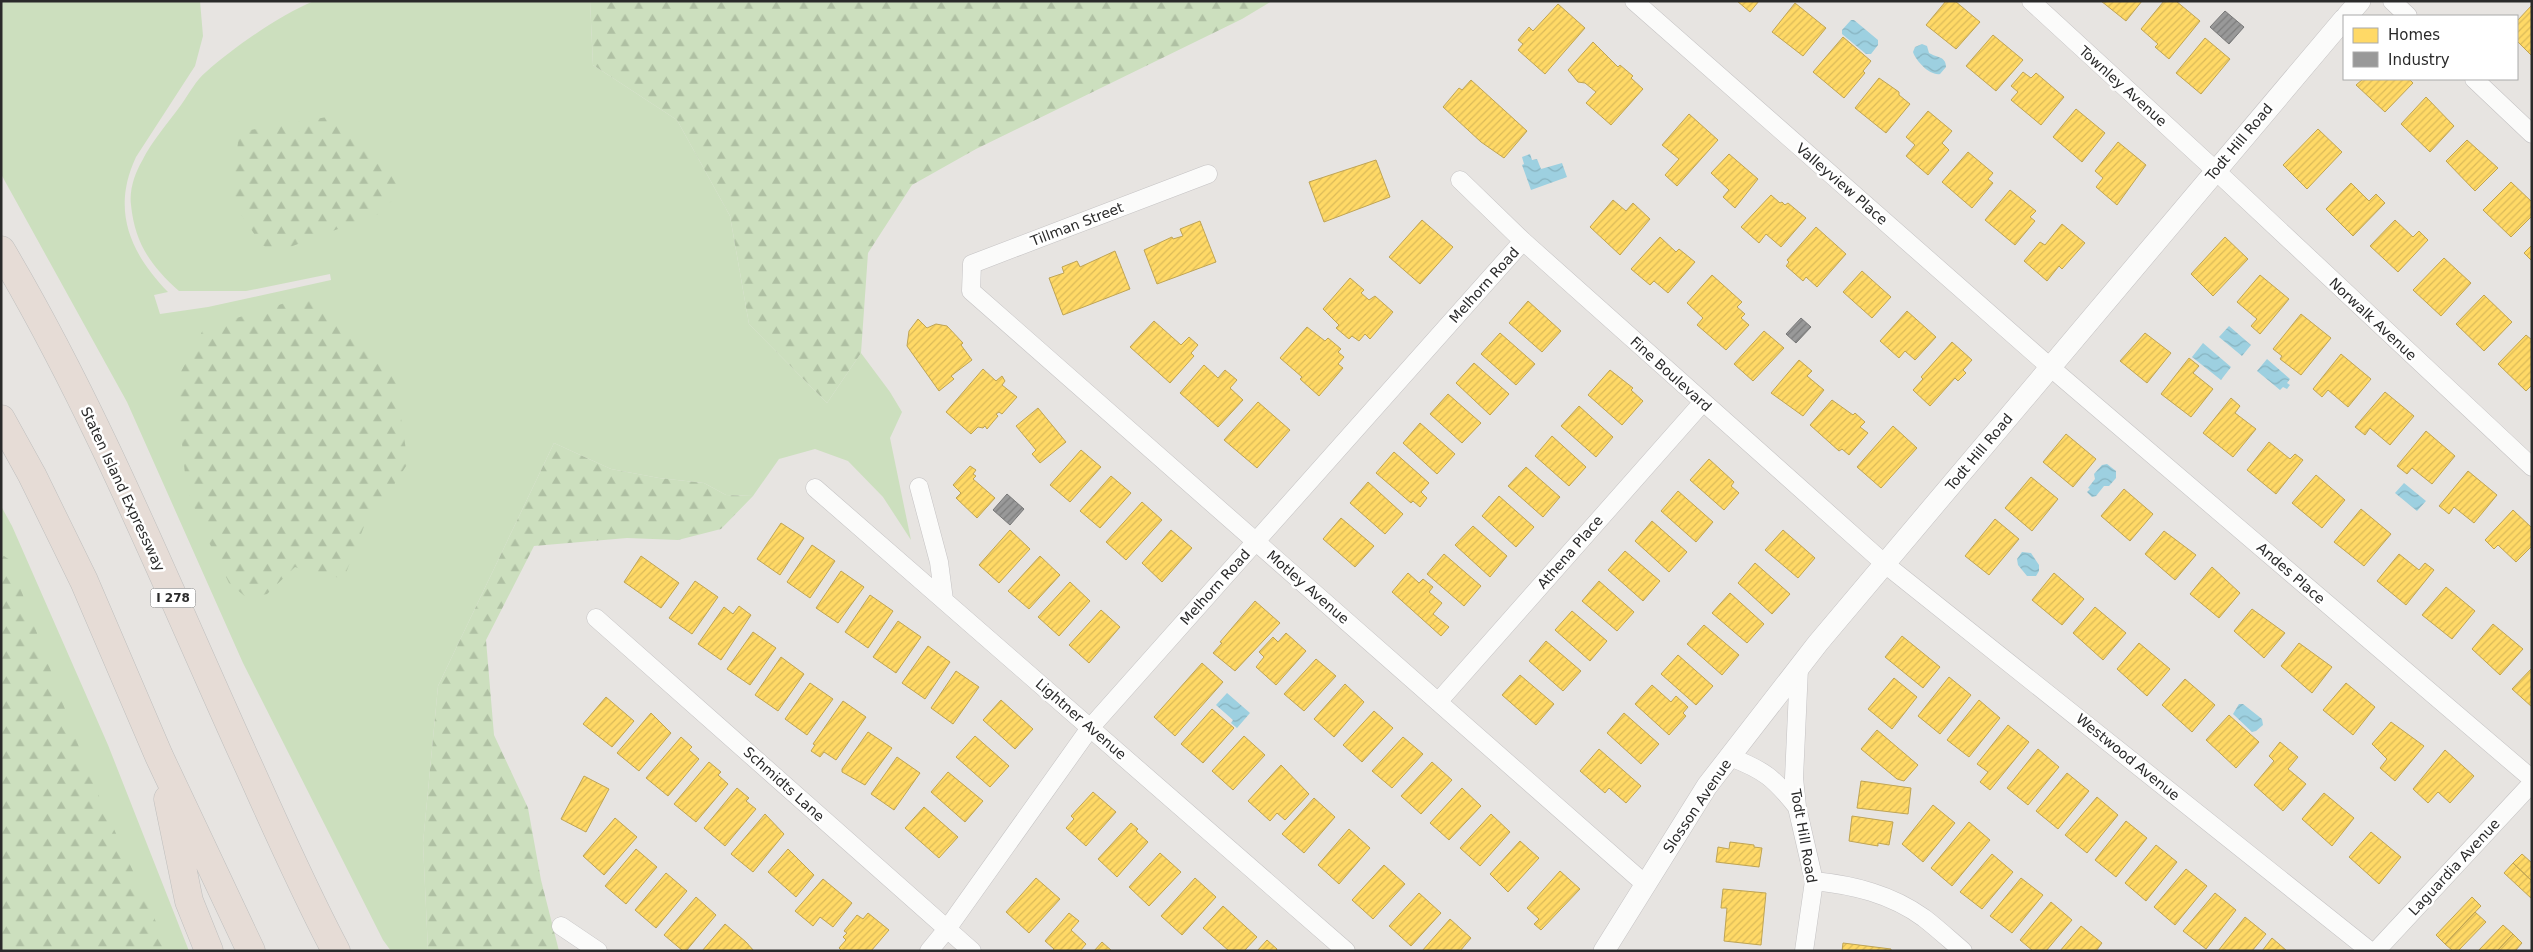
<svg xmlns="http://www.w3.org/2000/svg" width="2533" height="952" font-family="'DejaVu Sans',sans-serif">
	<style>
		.grass { fill: #ccdfbe; fill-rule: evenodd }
		.forest { fill: url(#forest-firs) }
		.water { fill: url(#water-waves) }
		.homes { fill: url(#homes-hatch); stroke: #bfa454 }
		.industry { fill: url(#industry-hatch); stroke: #787878 }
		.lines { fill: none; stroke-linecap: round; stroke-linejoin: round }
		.minor-casing { stroke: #c4c2c3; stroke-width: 19 }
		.tertiary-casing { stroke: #c4c2c3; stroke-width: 22 }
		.motorway-casing { stroke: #bfbfbe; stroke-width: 29 }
		.minor { stroke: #fbfbfa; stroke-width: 18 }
		.tertiary { stroke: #fbfbfa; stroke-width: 21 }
		.motorway { stroke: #e6dcd6; stroke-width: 28 }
		.labels { text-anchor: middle; stroke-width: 5; stroke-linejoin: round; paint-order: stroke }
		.shield { fill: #fff; stroke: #6a6a6a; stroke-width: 1 }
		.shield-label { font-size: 12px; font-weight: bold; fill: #2a2a2a }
		.street-label { font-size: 14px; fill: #2a2a2a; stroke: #fff }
	</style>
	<defs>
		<pattern id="forest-firs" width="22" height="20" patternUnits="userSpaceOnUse" patternTransform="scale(1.25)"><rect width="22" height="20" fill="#ccdfbe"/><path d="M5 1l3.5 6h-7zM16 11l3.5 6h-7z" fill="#afc0a3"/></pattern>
		<pattern id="water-waves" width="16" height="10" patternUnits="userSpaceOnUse" patternTransform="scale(1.25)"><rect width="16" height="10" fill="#9dd0e0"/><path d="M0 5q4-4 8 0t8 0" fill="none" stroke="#87b3c0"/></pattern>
		<pattern id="homes-hatch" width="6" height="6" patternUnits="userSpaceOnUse" patternTransform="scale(1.25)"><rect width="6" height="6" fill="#ffd966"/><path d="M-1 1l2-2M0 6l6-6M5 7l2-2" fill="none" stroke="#dbba59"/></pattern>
		<pattern id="industry-hatch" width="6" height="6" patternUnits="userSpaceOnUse" patternTransform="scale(1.25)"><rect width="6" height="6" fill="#999"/><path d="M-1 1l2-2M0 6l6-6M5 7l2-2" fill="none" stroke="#7d7d7d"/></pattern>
	</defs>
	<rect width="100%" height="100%" fill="#e7e4e1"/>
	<path class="grass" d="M1 1H200L203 36 195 66 136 157C111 210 130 253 168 292L154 295 160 314 208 307 331 280 330 274 246 291H179C151 266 135 244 131 205 129 190 135 173 142 161 152 141 168 123 181 105 189 94 196 80 206 72 234 47 280 15 314 1H590L593 65 677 120 730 216 749 324 827 403 861 353 890 392 902 412 890 438 911 540 883 497 848 461 815 449 779 459 753 496 726 495 704 483 659 478 611 469 554 443 438 686 423 843 428 951H391L383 940 243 663 127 402 1 174ZM387 166 409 183 261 244Z
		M1 506 12 526 108 745 189 951H1Z"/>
	<path class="forest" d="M590 1H1272L1242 19 976 149 912 185 868 253 861 353 827 403 749 324 730 216 677 120 593 65Z
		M327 117 410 183 378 214 274 253 261 244 232 201 239 132Z
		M295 300 315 301 338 319 399 383 401 418 408 463 392 488 370 511 344 578 318 575 295 567 267 594 247 598 229 583 201 526 186 485 176 381 204 328Z
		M554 443 611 469 659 478 704 483 726 495 753 496 721 529 678 540 627 538 534 546 486 640 494 735 528 808 541 880 559 951H428L423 843 438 686Z
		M1 554 10 560 89 774 161 933 167 951H1Z"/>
	<path class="water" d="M1851 20H1854L1878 40V45L1871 54H1866L1842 34V30Z
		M1922 44 1927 46 1929 53C1937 58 1946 56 1946 67L1940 74C1930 76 1916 61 1913 52L1915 47Z
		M1530 154 1532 160 1537 159 1541 169 1562 163 1567 177 1531 190 1522 165 1524 164 1522 157Z
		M2229 326 2251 345 2242 356 2219 337Z
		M2203 343 2231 367 2221 380 2192 357Z
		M2267 359 2290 379 2287 383 2290 385 2287 389 2283 387 2280 390 2257 371Z
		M2107 464 2116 471V478L2109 486H2104L2096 496 2092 497 2087 492 2090 489 2088 488 2095 479 2094 474 2102 465Z
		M2404 483 2426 501 2417 511 2395 493Z
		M2022 552 2031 553 2039 565V571L2036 576H2027L2018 565 2017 559Z
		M1227 693 1250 713 1237 728 1231 723 1233 720 1216 705Z
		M2239 704H2243L2262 719 2263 725 2256 731 2252 732 2233 714Z"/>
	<path class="homes" d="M1737 1H1759L1750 12Z
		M1946 1H1955L1980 22 1956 49 1926 25Z
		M2101 1H2142L2126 21Z
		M2164 1H2176L2200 21 2169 59 2155 47 2158 44 2141 29Z
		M1795 3 1826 28 1803 56 1772 32Z
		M1558 4 1585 28 1545 74 1518 50 1523 44 1518 40 1529 27 1533 31Z
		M2532 5V56L2517 41V21Z
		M1993 35 2023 60 1996 91 1966 66Z
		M1843 37 1871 61 1863 71 1865 73 1844 98 1813 72Z
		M2205 38 2230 59 2201 94 2176 73Z
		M1593 42 1618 67 1620 65 1633 76 1631 78 1643 89 1611 125 1586 103 1596 92 1585 83 1578 82 1568 70Z
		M2023 72 2031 78 2036 73 2064 97 2041 125 2011 100 2018 92 2011 86Z
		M1879 78 1899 92V95L1910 104 1886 133 1855 108Z
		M2363 79H2409L2413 83 2385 112 2356 85Z
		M1471 80 1527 131 1504 158 1481 142 1443 107 1459 88 1462 90Z
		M2426 97 2454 126 2430 152 2401 124Z
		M2076 109 2105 133 2082 162 2053 137Z
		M1928 111 1952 131 1942 143 1949 150 1928 175 1906 156 1915 145 1906 137Z
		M1689 114 1718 140 1677 186 1665 175 1679 159 1662 145Z
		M2318 129 2342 152 2307 189 2283 165Z
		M2467 140 2498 168 2475 191 2446 161Z
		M2118 142 2146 165 2117 205 2096 187 2103 178 2095 171Z
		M1968 152 1993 173 1988 179 1993 183 1972 208 1942 182Z
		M1729 154 1758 179 1735 208 1723 197 1729 190 1711 173Z
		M1376 160 1390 197 1324 222 1309 182Z
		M2511 182 2532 202V216L2511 237 2483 210Z
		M2351 183 2369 201 2376 194 2385 203 2353 236 2326 209Z
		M2010 190 2036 211 2030 217 2035 221 2015 245 1985 220Z
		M1771 195 1780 203 1782 202 1785 205 1788 203 1806 218 1781 247 1766 234 1759 243 1741 227Z
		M1613 200 1626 211 1633 203 1650 219 1620 255 1590 227Z
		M1422 220 1453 247 1420 284 1389 257Z
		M2395 220 2413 237 2419 231 2428 240 2398 272 2370 246Z
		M1200 221 1216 262 1157 284 1144 250 1172 237 1173 239 1183 236 1180 229Z
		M2062 224 2085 243 2062 269 2059 266 2047 281 2024 261 2040 242 2045 245Z
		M1816 227 1846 254 1817 287 1806 277 1803 281 1786 266 1789 262 1787 260Z
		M1660 237 1676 252 1679 249 1695 262 1668 293 1654 281 1650 285 1631 269Z
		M2225 237 2248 259 2213 296 2191 274Z
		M2532 245V261L2524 253Z
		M1115 251 1130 289 1063 315 1049 278 1064 273 1062 267 1077 261 1080 267Z
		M2444 258 2471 283 2441 316 2413 290Z
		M1862 271 1891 297 1872 318 1843 292Z
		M1712 275 1742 302 1737 307 1745 314 1741 318 1749 325 1726 350 1697 325 1703 318 1687 303Z
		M2260 275 2289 299 2260 334 2251 326 2257 319 2237 302Z
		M1350 278 1364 290 1361 293 1369 300 1375 296 1393 312 1370 339 1365 334 1359 341 1352 336 1349 339 1336 328 1339 325 1323 309Z
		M2484 295 2512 322 2484 351 2456 324Z
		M1528 301 1561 331 1542 352 1509 323Z
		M1907 311 1936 337 1915 360 1905 351 1899 358 1880 341Z
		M2301 314 2331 338 2301 375 2280 359 2282 356 2273 349Z
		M918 319 927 328 936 324 947 326 963 343 961 345 972 360 951 376 954 379 939 391 907 346 909 331Z
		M1154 321 1181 345 1189 337 1198 345 1191 353 1194 356 1170 383 1130 347Z
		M1307 327 1325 341 1328 338 1341 349 1338 352 1344 357 1338 364 1343 368 1319 396 1300 379 1302 377 1280 358Z
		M1764 331 1784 348 1753 381 1734 364Z
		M1500 333 1535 364 1516 385 1481 354Z
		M2145 333 2171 353 2147 383 2120 361Z
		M2526 335 2532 340V385L2526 391 2498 364Z
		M1952 342 1972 360 1963 370 1966 373 1958 381 1955 378 1930 406 1913 390 1923 379 1921 377Z
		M2341 354 2371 379 2348 407 2328 390 2322 397 2313 389Z
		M2189 358 2199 366 2193 373 2213 389 2191 417 2161 394Z
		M1799 360 1812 371 1807 376 1824 390 1803 416 1771 393Z
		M1474 363 1509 394 1490 415 1456 383Z
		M1204 365 1218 378 1225 370 1237 380 1230 388 1243 400 1218 427 1180 393Z
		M983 369 996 381 1002 376 1005 381 1002 385 1017 397 1002 414 999 412 996 414 998 416 987 429 985 426 983 428 978 427 971 434 946 412Z
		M1610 370 1633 388 1631 390 1643 401 1622 425 1588 395Z
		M2385 392 2414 416 2390 445 2370 428 2365 435 2355 427Z
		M1448 394 1481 423 1462 443 1430 414Z
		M2231 398 2240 406 2235 413 2256 429 2233 457 2203 433Z
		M1832 400 1853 415 1855 413 1865 422 1860 427 1868 433 1849 455 1842 449 1839 451 1810 425Z
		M1258 402 1290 430 1257 468 1224 440Z
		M1579 406 1613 437 1596 457 1561 426Z
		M1038 408 1066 442 1040 463 1032 454 1036 450 1016 426Z
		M1420 423 1455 454 1437 474 1403 443Z
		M1893 426 1917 448 1881 488 1857 467Z
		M2426 431 2455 456 2432 484 2412 468 2407 474 2397 466Z
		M2066 434 2096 459 2073 487 2043 462Z
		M1552 436 1586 467 1569 486 1535 456Z
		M2269 442 2290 459 2295 454 2303 460 2276 494 2247 470Z
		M1081 450 1101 467 1070 502 1050 485Z
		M1394 452 1429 483 1421 492 1427 498 1420 507 1413 501 1411 503 1376 473Z
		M1709 459 1734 482 1731 486 1739 493 1724 510 1690 480Z
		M970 466 976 470 973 474 976 476 973 479 995 498 977 518 956 498 961 493 953 485Z
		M1526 467 1560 497 1543 517 1508 486Z
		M2468 471 2497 495 2474 523 2454 507 2449 514 2439 506Z
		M2316 475 2345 500 2322 528 2292 503Z
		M1111 476 1131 493 1100 528 1080 511Z
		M2031 477 2058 499 2032 531 2005 508Z
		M1368 482 1403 514 1385 534 1350 503Z
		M2124 489 2153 514 2130 541 2101 516Z
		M1678 491 1713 522 1696 542 1661 511Z
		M1499 496 1534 527 1516 547 1482 516Z
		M1142 502 1162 520 1126 560 1106 542Z
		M2361 509 2391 534 2364 566 2334 542Z
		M2513 510 2532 528V546L2516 562 2498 545 2494 549 2485 540Z
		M1341 518 1374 546 1355 567 1323 539Z
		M1995 519 2019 539 1989 575 1965 556Z
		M1652 521 1687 552 1669 572 1635 541Z
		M781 523 804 538 780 575 757 559Z
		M1473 526 1507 556 1490 577 1455 545Z
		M1010 530 1030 549 999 583 979 565Z
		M1171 530 1192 548 1162 582 1142 563Z
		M1783 530 1815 558 1798 578 1765 550Z
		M2164 531 2196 555 2175 580 2145 554Z
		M812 545 835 561 810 598 787 582Z
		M1625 551 1660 581 1643 601 1608 570Z
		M1444 554 1481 586 1464 606 1427 574Z
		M2399 554 2419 570 2425 563 2434 570 2406 605 2377 581Z
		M641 556 679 583 661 608 624 582Z
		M1040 556 1060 575 1029 609 1008 591Z
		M1755 563 1790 594 1772 614 1738 583Z
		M2212 567 2240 593 2219 618 2190 594Z
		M841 571 864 587 838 623 816 608Z
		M1408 573 1419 583 1423 579 1433 587 1429 592 1442 603 1433 614 1449 627 1441 636 1392 592Z
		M2054 573 2084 599 2062 625 2032 600Z
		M695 581 718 597 692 634 669 618Z
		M1599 581 1634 612 1617 631 1582 601Z
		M1070 582 1090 601 1059 636 1038 617Z
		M2446 587 2475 611 2452 639 2422 615Z
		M1730 593 1764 624 1747 643 1712 613Z
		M870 595 893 611 868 648 845 632Z
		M1255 601 1280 623 1235 671 1213 653 1222 643 1220 642Z
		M739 606 751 615 721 660 698 644 724 607 733 614Z
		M2095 607 2126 633 2103 660 2073 633Z
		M2252 609 2285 633 2264 658 2234 631Z
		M1101 610 1120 627 1089 663 1069 645Z
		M1572 611 1607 641 1590 661 1555 630Z
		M898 621 921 637 896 673 873 657Z
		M2493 624 2523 649 2500 675 2472 649Z
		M1704 625 1739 655 1722 675 1687 644Z
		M753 632 776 648 750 685 727 669Z
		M1286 633 1306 651 1276 685 1256 667 1264 657 1259 652 1273 637 1278 642Z
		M1902 636 1940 667 1923 688 1885 657Z
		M1546 641 1581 671 1563 691 1529 661Z
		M2139 643 2170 669 2147 696 2117 669Z
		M2299 643 2332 667 2312 693 2281 666Z
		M928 646 950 662 925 699 902 683Z
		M1678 655 1713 686 1696 705 1661 674Z
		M781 657 804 674 778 711 755 695Z
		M1316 659 1336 676 1304 711 1284 694Z
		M1202 663 1223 682 1175 736 1154 717Z
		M2532 668V707L2512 689Z
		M956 671 979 687 953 724 931 708Z
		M1520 675 1554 704 1536 725 1502 695Z
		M1949 677 1971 695 1940 734 1918 716Z
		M1894 678 1917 697 1892 729 1868 709Z
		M2185 679 2215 705 2192 732 2162 705Z
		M810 683 833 699 807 735 785 719Z
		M2346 683 2375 707 2353 735 2323 710Z
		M1345 684 1364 702 1334 737 1314 719Z
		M1652 685 1671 702 1676 696 1688 707 1683 713 1686 716 1669 735 1635 704Z
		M606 697 634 721 612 747 583 724Z
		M1001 700 1033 729 1015 749 983 720Z
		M1979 700 2000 718 1969 757 1947 740Z
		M843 701 866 717 836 760 824 752 820 757 811 751 815 745 813 744Z
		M1212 709 1234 728 1203 763 1181 744Z
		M1374 711 1393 728 1362 762 1343 745Z
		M651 713 671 733 639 771 617 753Z
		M1624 713 1659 744 1641 764 1607 733Z
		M2229 715 2259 742 2236 768 2206 740Z
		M2391 722 2424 746 2395 781 2380 768 2387 759 2372 744Z
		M2008 725 2029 742 1990 790 1980 782 1988 772 1977 764Z
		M1877 730 1918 765 1904 781 1897 779 1861 749Z
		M868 732 892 748 865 785 842 772V769Z
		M975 736 1009 766 990 787 956 757Z
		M1244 736 1265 755 1233 790 1212 771Z
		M681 737 692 747 689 750 699 759 668 796 646 778Z
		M1403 737 1423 754 1392 788 1372 771Z
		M2280 742 2298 757 2288 769 2306 784 2283 811 2254 785 2274 761 2269 756Z
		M1599 749 1641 786 1626 803 1609 788 1605 793 1580 771Z
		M2038 749 2059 767 2028 805 2007 788Z
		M2445 750 2474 776 2450 803 2438 792 2428 803 2413 789Z
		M897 757 920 773 894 810 871 794Z
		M709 762 721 772 718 775 728 784 696 822 674 804Z
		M1432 762 1452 780 1421 814 1401 796Z
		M1281 765 1309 794 1285 820 1277 813 1270 821 1248 801Z
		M948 772 983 801 965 822 931 792Z
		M2067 773 2089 791 2058 829 2036 811Z
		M584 776 609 789 586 832 561 819Z
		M1861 781 1911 788 1908 814 1857 808Z
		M737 788 749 798 746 801 756 809 725 846 704 828Z
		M1462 788 1481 806 1449 840 1430 823Z
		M1093 792 1116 812 1086 846 1066 828 1074 819 1071 816Z
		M2324 793 2354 818 2332 846 2302 819Z
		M2097 797 2118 815 2087 853 2065 835Z
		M1314 798 1335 817 1304 853 1282 834Z
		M1933 805 1955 823 1923 862 1902 844Z
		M924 807 958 837 939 858 905 828Z
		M765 814 784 834 753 872 731 854Z
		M1491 814 1510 832 1480 866 1460 848Z
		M1852 816 1893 822 1889 845 1878 843V846L1849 841Z
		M615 818 637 837 604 875 583 856Z
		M2126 821 2147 838 2116 877 2095 860Z
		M1969 822 1990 840 1952 886 1931 868Z
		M1131 823 1138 829 1136 831 1148 842 1117 877 1098 859Z
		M1349 829 1370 848 1339 884 1318 865Z
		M2371 832 2401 857 2379 884 2349 857Z
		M1520 841 1539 858 1508 892 1490 874Z
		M1730 842 1754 845V847L1762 848 1759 867 1716 862 1718 847 1729 849Z
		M2156 845 2177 862 2146 901 2125 883Z
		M636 849 657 867 626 904 605 886Z
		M788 849 814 875 796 897 768 872Z
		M1160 853 1181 872 1149 906 1129 887Z
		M1992 854 2013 872 1982 909 1960 892Z
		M2522 854 2532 863V881L2513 863Z
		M2513 863 2532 881V899L2504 873Z
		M1384 865 1405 884 1373 919 1352 900Z
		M2186 869 2207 886 2175 925 2154 907Z
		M1560 871 1580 889 1541 930 1534 924 1539 919 1527 908Z
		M666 873 687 891 656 928 635 910Z
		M1036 878 1060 899 1029 933 1006 912Z
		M1195 878 1216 897 1182 935 1161 916Z
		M2021 878 2043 895 2012 933 1990 916Z
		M823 879 852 903 833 927 820 917 813 926 795 911Z
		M1723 889 1766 893 1761 945 1724 941 1727 908H1721Z
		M1419 893 1441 913 1411 946 1389 926Z
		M2215 893 2236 910 2206 949 2183 931Z
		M696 897 716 915 686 951H683L664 935Z
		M2472 897 2481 906 2445 944 2436 935Z
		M2051 902 2072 920 2046 951H2033L2020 940Z
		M1223 906 1257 937 1244 951H1229L1203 928Z
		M2475 912 2486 922 2458 951H2453L2445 944Z
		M868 913 889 930 871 951H842L839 948 846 940 843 937 847 933 844 931 857 915 863 919Z
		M1069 913 1079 921 1071 930 1086 944 1080 951H1052L1054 949 1045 941Z
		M2245 917 2266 934 2252 951H2218Z
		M1450 919 1471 938 1460 951H1422Z
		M725 924 746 942 754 951H702Z
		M2503 925 2513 934 2497 951H2478Z
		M2081 926 2102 943 2096 951H2060Z
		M2513 934 2522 943 2515 951H2497Z
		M2272 938 2279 944 2287 951H2262Z
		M1267 940 1277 949 1276 951H1257Z
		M1102 942 1112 951H1094Z
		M1843 943 1891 949V951H1842Z"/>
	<path class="industry" d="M2225 11 2244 27 2229 44 2210 27Z
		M1801 318 1811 327 1796 343 1786 334Z
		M1007 494 1024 509 1010 525 993 510Z"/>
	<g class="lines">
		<g class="minor-casing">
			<path id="minor" d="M1634 1 2050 367 2532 779
				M2031 1 2215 170 2532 467
				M2392 1 2408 16
				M2474 79 2532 134
				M1208 174 972 264 971 291 1645 884
				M1460 180 1523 241 1885 564 2370 951
				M919 487 939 562 944 600
				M815 488 1346 951
				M596 618 972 951
				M1799 668 1794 778 1797 807 1814 881 1804 951
				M1438 702 1703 402
				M1730 757C1764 770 1774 778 1797 807
				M1814 881C1853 885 1891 894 1924 918 1937 928 1950 940 1963 951
				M561 926 598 951
				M929 951 947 929 1090 728 1523 241
				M2376 951 2532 783"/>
		</g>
		<g class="tertiary-casing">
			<path id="tertiary" d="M2347 16 2360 1
				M1604 951 1707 786 1818 643 2344 19"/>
		</g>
		<g class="motorway-casing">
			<path id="motorway" d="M1 250C99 415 170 594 249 767 277 829 304 891 336 951
				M1 419 32 475 84 581 159 756 251 951
				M168 799 189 901 209 951"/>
		</g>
		<use href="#minor" class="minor"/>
		<use href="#tertiary" class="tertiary"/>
		<use href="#motorway" class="motorway"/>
	</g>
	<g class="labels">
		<rect class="shield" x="150.5" y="588.5" width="45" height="19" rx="4"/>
		<g class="shield-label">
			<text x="173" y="602">I 278</text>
		</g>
		<g class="street-label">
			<text transform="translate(2123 86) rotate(42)" y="5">Townley Avenue</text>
			<text transform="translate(2239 142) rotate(-50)" y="5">Todt Hill Road</text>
			<text transform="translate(1842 184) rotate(41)" y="5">Valleyview Place</text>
			<text transform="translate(1077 224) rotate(-21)" y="5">Tillman Street</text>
			<text transform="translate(1484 285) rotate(-48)" y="5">Melhorn Road</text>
			<text transform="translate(2373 319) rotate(43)" y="5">Norwalk Avenue</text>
			<text transform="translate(1671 374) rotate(42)" y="5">Fine Boulevard</text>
			<text transform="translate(1979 452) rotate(-50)" y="5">Todt Hill Road</text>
			<text transform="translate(123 489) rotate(65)" y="5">Staten Island Expressway</text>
			<text transform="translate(1570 552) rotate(-49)" y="5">Athena Place</text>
			<text transform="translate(2291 573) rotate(41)" y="5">Andes Place</text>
			<text transform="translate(1215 587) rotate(-48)" y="5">Melhorn Road</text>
			<text transform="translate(1308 587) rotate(41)" y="5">Motley Avenue</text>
			<text transform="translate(1081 719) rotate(41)" y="5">Lightner Avenue</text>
			<text transform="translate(2128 757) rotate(39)" y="5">Westwood Avenue</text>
			<text transform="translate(784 784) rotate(42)" y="5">Schmidts Lane</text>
			<text transform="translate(1697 806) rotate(-56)" y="5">Slosson Avenue</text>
			<text transform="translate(1804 836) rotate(80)" y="5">Todt Hill Road</text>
			<text transform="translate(2454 867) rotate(-47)" y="5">Laguardia Avenue</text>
		</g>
	</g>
	<rect width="2533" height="952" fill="none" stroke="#2a2a2a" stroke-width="5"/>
	<rect x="2343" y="15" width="175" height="65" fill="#ffffff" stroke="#aaaaaa"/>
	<rect x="2353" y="28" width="25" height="15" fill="#ffd966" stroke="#aaaaaa"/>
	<text x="2388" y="40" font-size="15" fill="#2a2a2a">Homes</text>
	<rect x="2353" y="52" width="25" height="15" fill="#999999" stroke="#aaaaaa"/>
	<text x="2388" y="65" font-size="15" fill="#2a2a2a">Industry</text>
</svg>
